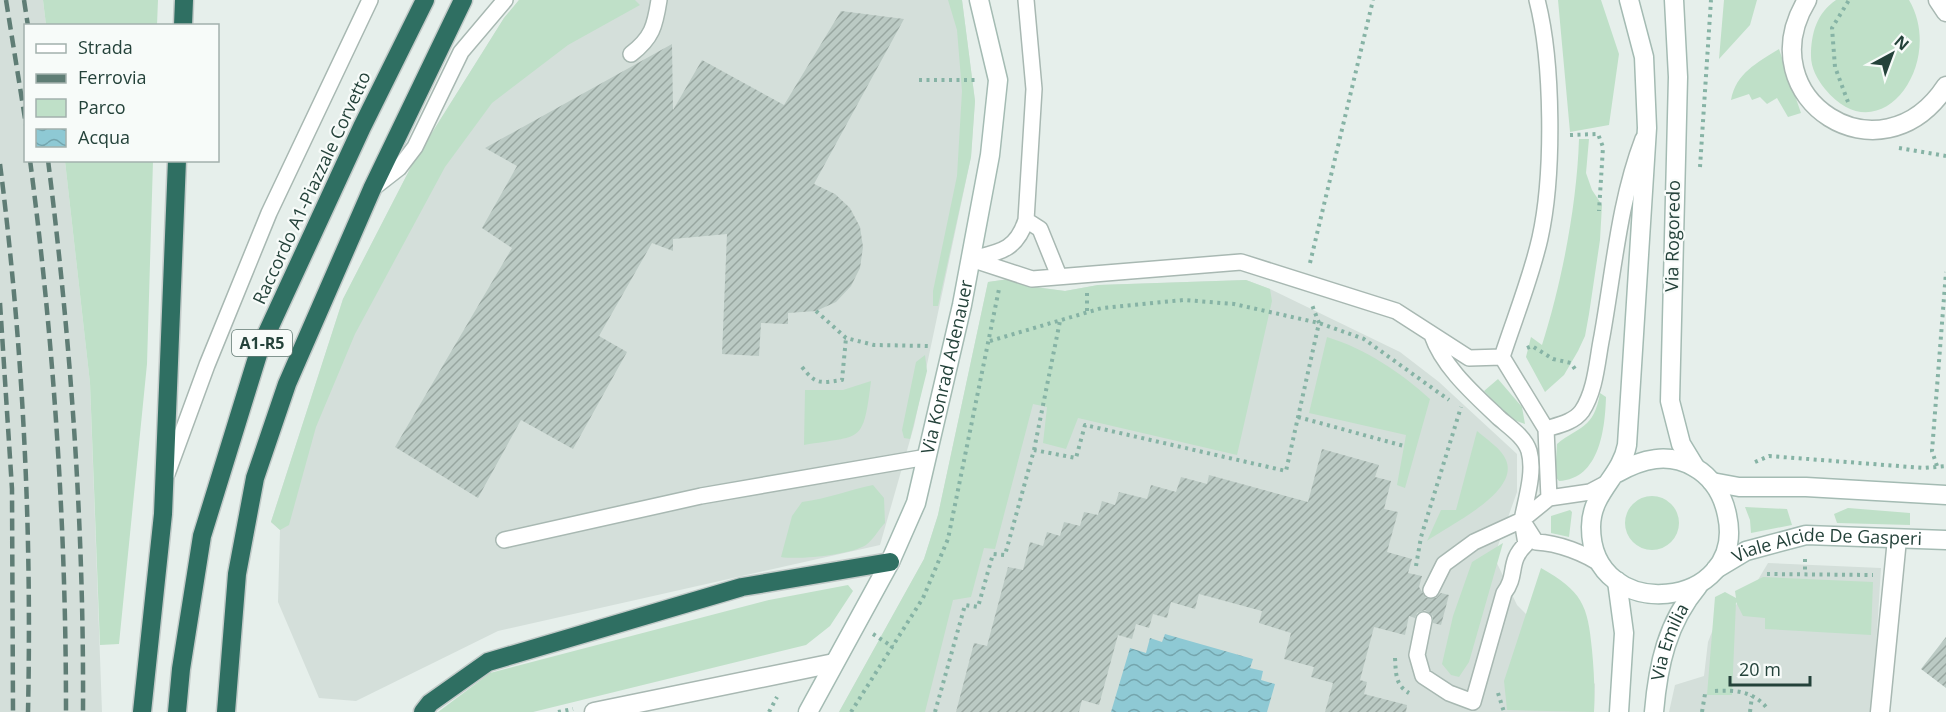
<svg xmlns="http://www.w3.org/2000/svg" width="1946" height="712" font-family="'Open Sans',sans-serif">
	<style>
		.built { fill: #d4dfda }
		.green { fill: #bfe0c8 }
		.water { fill: url(#water-waves) }
		.building { fill: url(#building-hatch) }
		.lines { fill: none; stroke-linecap: round; stroke-linejoin: round }
		.lane-casing { stroke: #a8b8b2; stroke-width: 18 }
		.street-casing { stroke: #a8b8b2; stroke-width: 21 }
		.secondary-casing { stroke: #a4bbb3; stroke-width: 21 }
		.highway-casing { stroke: #c2cac8; stroke-width: 21 }
		.path { stroke: #86b3a5; stroke-width: 4; stroke-dasharray: 3 4.5; stroke-linecap: butt }
		.lane { stroke: #fff; stroke-width: 15 }
		.street { stroke: #fff; stroke-width: 18 }
		.secondary { stroke: #fff; stroke-width: 18 }
		.highway { stroke: #2f6f62; stroke-width: 18 }
		.rail { stroke: #5f7d75; stroke-width: 4.5; stroke-dasharray: 12 6; stroke-linecap: butt }
		.labels { text-anchor: middle; stroke-width: 4.5; stroke-linejoin: round; paint-order: stroke }
		.shield { fill: #f7fbf9; stroke: #637a73; stroke-width: 1.5 }
		.shield-label { font-size: 16px; font-weight: bold; fill: #24423a }
		.street-label { font-size: 18px; fill: #24423a; stroke: #f7fbf9 }
	</style>
	<defs>
		<pattern id="water-waves" width="16" height="10" patternUnits="userSpaceOnUse" patternTransform="scale(1.5)"><rect width="16" height="10" fill="#8ec9d4"/><path d="M0 5q4-4 8 0t8 0" fill="none" stroke="#74a5ad"/></pattern>
		<pattern id="building-hatch" width="6" height="6" patternUnits="userSpaceOnUse" patternTransform="scale(1.5)"><rect width="6" height="6" fill="#bbcac4"/><path d="M-1 1l2-2M0 6l6-6M5 7l2-2" fill="none" stroke="#98a6a0"/></pattern>
	</defs>
	<rect width="100%" height="100%" fill="#e6efeb"/>
	<path class="built" d="M0 0H43L46 25 26 26V160L65 161 90 383 102 712H0Z
		M519 0H962L975 101 971 157 914 426 880 545 498 631 356 701 319 698 278 602 280 530 271 522 343 299 413 163 504 18Z
		M1009 279 1027 286 1065 291 1098 285 1246 280 1270 289 1400 352 1439 382 1517 454V492L1494 557 1517 605 1595 684 1594 712H839L924 559 938 515 988 282Z
		M1768 563 1881 568 1872 712H1669L1675 685 1704 676 1708 642 1717 619 1749 595Z"/>
	<path class="green" d="M43 0H158L157 25H46Z
		M519 0H635L640 5 568 45 492 103 445 167 355 334 316 427 289 525 280 530 271 522 343 299 413 163 504 18Z
		M948 0H962L975 101 971 157 938 306H933V291L957 176 962 91 957 30Z
		M1558 0H1601L1619 54 1609 125 1570 132Z
		M1724 0H1757L1750 25 1719 59Z
		M1836 0H1909C1946 63 1880 156 1825 89 1817 79 1811 68 1811 56 1811 33 1817 13 1836 0Z
		M1779 49 1801 113 1788 117 1777 98 1767 104 1760 97 1752 100 1749 94 1731 100C1736 73 1757 63 1779 49Z
		M1579 139H1589L1586 173 1592 190 1602 205 1600 240 1589 314 1585 336 1578 351 1564 375 1545 392 1526 357 1531 337 1542 345C1562 282 1577 204 1579 139Z
		M65 161H153L147 364 119 644 100 645 90 383Z
		M1009 279 1027 286 1065 291 1098 285 1246 280 1270 289 1272 301 1237 455 1078 418 1066 449 1043 443 1047 407 1033 404 995 549 984 548 971 597 953 600 925 712H839L924 559 938 515 988 282Z
		M1327 337C1366 349 1400 372 1430 399L1405 488 1397 485 1406 435 1309 413Z
		M925 355 927 371 910 439 904 438 902 430 916 362Z
		M1498 379 1522 407 1525 424 1511 419 1484 391Z
		M871 381C863 445 862 435 804 445L805 390H843Z
		M1600 393 1606 397C1605 428 1600 479 1559 481L1555 476 1557 444C1579 426 1594 429 1600 393Z
		M1477 431C1486 439 1502 449 1506 460 1520 493 1447 526 1427 541L1441 510H1456Z
		M873 485 884 498 885 523C879 529 873 540 866 545 850 555 799 560 781 557L792 516 802 502C827 499 849 490 873 485Z
		M1625 523a27 27 0 1 1 54 0a27 27 0 1 1-54 0Z
		M1745 507 1787 509 1792 525 1751 533 1750 520Z
		M1848 508 1910 513V525L1837 523 1834 514Z
		M1570 510 1572 512 1569 537 1551 533V516Z
		M1503 543 1469 662 1459 677 1451 675 1442 664 1453 616 1472 562Z
		M1541 568C1582 591 1588 605 1592 650 1594 671 1595 691 1594 712L1507 710 1504 681Z
		M1763 577 1873 582 1871 635 1765 629V618L1743 616 1736 602 1732 695H1707L1715 597 1725 592 1736 598 1735 591Z
		M848 585 853 591 830 626 806 645 533 712H438L490 673 769 600Z"/>
	<path class="water" d="M1165 634 1253 659 1250 668 1263 671 1261 680 1275 684 1267 712H1111L1130 648 1146 653 1150 638 1162 642Z"/>
	<path class="building" d="M841 11 904 19 814 184 835 194 850 208 860 227 863 247 860 268 851 286 836 302 816 311 788 313V324L761 323 759 356 722 354 727 234 673 239V251L652 243 599 336 627 352 573 449 521 420 478 498 395 447 512 248 482 228 517 166 485 148 672 44 673 110 702 60 784 105Z
		M1322 449 1379 465 1375 477 1391 481 1384 509 1398 512 1387 552 1412 559 1408 573 1422 576 1419 587 1426 598H1436L1441 593 1449 595 1441 625 1433 623V616L1425 610 1417 613 1415 618 1409 616 1405 635 1374 627 1360 680 1367 682 1364 694 1407 705 1406 712H1325L1333 683 1311 677 1314 667 1284 659 1291 633 1259 623 1262 611 1199 594 1195 609 1171 602 1167 618 1153 614 1149 628 1136 624 1132 639 1118 635 1099 705 1082 700 1079 712H956L974 643 987 646 1008 567 1023 570 1030 542 1043 546 1047 532 1060 536 1064 522 1080 526 1084 512 1098 515 1102 501 1115 505 1119 492 1147 499 1151 485 1176 492 1181 477 1207 484 1209 475 1308 502Z
		M1946 637V688L1921 669Z"/>
	<g class="lines">
		<g class="lane-casing">
			<path id="lane" d="M1537 0C1553 62 1554 175 1540 238 1531 278 1515 317 1502 357L1546 429 1549 498
				M631 54C652 38 655 26 659 0
				M372 189 399 168 415 147 461 52 505 0
				M1026 220 1040 229 1059 276
				M971 259 1032 279 1241 262 1396 311 1469 358 1502 357
				M971 259C999 252 1016 251 1026 220L1034 89 1026 0
				M1432 335C1443 367 1474 394 1498 417 1508 426 1525 437 1529 451 1535 472 1526 499 1522 520
				M1546 429C1559 425 1574 422 1582 411 1596 390 1597 360 1602 336 1614 269 1619 202 1643 139
				M167 474 207 365 269 213 370 0
				M504 540 701 496 927 457
				M1431 590 1444 564 1474 542 1522 520 1549 498 1590 492 1607 483
				M1424 620 1417 655 1423 676 1449 693 1473 702 1504 593C1518 575 1507 562 1526 544L1522 520 1536 542C1558 543 1585 553 1603 566"/>
		</g>
		<g class="street-casing">
			<path id="street" d="M1807 0C1747 99 1881 185 1946 86
				M1938 0 1946 12
				M594 712 834 663
				M1880 712 1897 539"/>
		</g>
		<g class="secondary-casing">
			<g id="secondary">
				<path d="M1674 0 1678 77 1670 401 1681 444 1695 467"/>
				<path d="M1617 473C1642 459 1668 452 1694 467 1712 477 1723 495 1727 515 1748 610 1591 626 1591 527 1591 492 1621 477 1627 445L1647 128 1644 57 1629 0"/>
				<path d="M1712 482 1739 487H1806L1946 495"/>
				<path id="s1" d="M1716 569 1746 551 1806 535 1946 540"/>
				<path d="M1617 581 1624 633 1619 712"/>
				<path id="s2" d="M808 712 890 562 916 503 962 305 990 155 998 80 979 0"/>
				<path id="s3" d="M1654 712C1658 665 1667 623 1698 586"/>
			</g>
		</g>
		<g class="highway-casing">
			<path id="highway" d="M183 26 184 0
				M142 712 163 514 177 160
				M177 712 181 669 202 536 260 348 362 127 425 0
				M226 712 237 574 255 478 287 384 372 189 463 0
				M423 712 430 703 488 662 742 587 890 562"/>
		</g>
		<path class="path" d="M919 80H975
			M1848 102 1835 67 1832 28 1849 0
			M1570 135 1598 134 1603 147 1599 211
			M1899 148 1946 156
			M1700 167 1711 0
			M1310 263 1373 0
			M1087 293V313
			M816 311 846 338 874 345 931 346
			M990 341 1102 308 1184 300 1234 304 1319 323 1364 339 1449 400
			M1527 348 1532 346 1553 359 1571 363 1575 369
			M802 367C816 385 820 383 842 380L846 338
			M1298 417 1404 446
			M1034 450 1060 321
			M1755 462 1769 456 1924 468 1946 466
			M1937 466 1932 451 1946 272
			M1805 559V574
			M1416 566 1421 537 1461 407
			M1767 574 1873 575
			M873 634 893 647
			M1395 658C1396 673 1395 685 1409 693
			M1715 691C1736 690 1753 691 1767 708
			M1498 693 1504 712
			M558 712 573 709
			M769 712 777 697
			M851 712 923 598 948 539 999 289
			M935 712 965 605 978 607 993 554 1005 555 1034 450 1076 458 1085 425 1286 471 1319 323 1312 305
			M1702 712 1705 694
			M1750 712 1752 696"/>
		<use href="#lane" class="lane"/>
		<use href="#street" class="street"/>
		<use href="#secondary" class="secondary"/>
		<use href="#highway" class="highway"/>
		<path class="rail" d="M6 0 26 125
			M24 0 28 26
			M30 160C54 343 66 528 66 712
			M48 160C71 343 84 528 83 712
			M0 164C23 346 32 529 28 712
			M0 303 12 489 13 712"/>
	</g>
	<g class="labels">
		<rect class="shield" x="232" y="330" width="60" height="26" rx="4.5"/>
		<g class="shield-label">
			<text x="262" y="349">A1-R5</text>
		</g>
		<g class="street-label">
			<text transform="translate(312 188) rotate(-65)" y="6">Raccordo A1-Piazzale Corvetto</text>
			<text transform="translate(1673 236) rotate(-89)" y="6">Via Rogoredo</text>
			<text dy="6" stroke="none"><textPath href="#s2" startOffset="375">Via Konrad Adenauer</textPath></text>
			<text dy="6" stroke="none"><textPath href="#s1" startOffset="117">Viale Alcide De Gasperi</textPath></text>
			<text dy="6" stroke="none"><textPath href="#s3" startOffset="72">Via Emilia</textPath></text>
		</g>
	</g>
	<rect x="24" y="24" width="195" height="138" fill="#f7fbf9" stroke="#a3b1ad" stroke-width="1.5"/>
	<rect x="36" y="44" width="30" height="9" fill="#ffffff" stroke="#a3b1ad" stroke-width="1.5"/>
	<text x="78" y="54" font-size="18" fill="#24423a">Strada</text>
	<rect x="36" y="74" width="30" height="9" fill="#5f7d75" stroke="#a3b1ad" stroke-width="1.5"/>
	<text x="78" y="84" font-size="18" fill="#24423a">Ferrovia</text>
	<rect x="36" y="99" width="30" height="18" fill="#bfe0c8" stroke="#a3b1ad" stroke-width="1.5"/>
	<text x="78" y="114" font-size="18" fill="#24423a">Parco</text>
	<rect x="36" y="129" width="30" height="18" fill="url(#water-waves)" stroke="#a3b1ad" stroke-width="1.5"/>
	<text x="78" y="144" font-size="18" fill="#24423a">Acqua</text>
	<g transform="translate(1892 54) rotate(41)" stroke="#f7fbf9" stroke-width="4.5" paint-order="stroke">
	<path d="M0-4.5L10 22L0 15L-10 22Z" fill="#24423a"/>
	<text y="-9" font-size="16" font-weight="bold" text-anchor="middle" fill="#24423a">N</text>
	</g>
	<path d="M1730 676v9h80v-9" fill="none" stroke="#24423a" stroke-width="3"/>
	<text x="1739" y="676" font-size="18" fill="#24423a" stroke="#f7fbf9" stroke-width="4.5" paint-order="stroke">20 m</text>
</svg>
